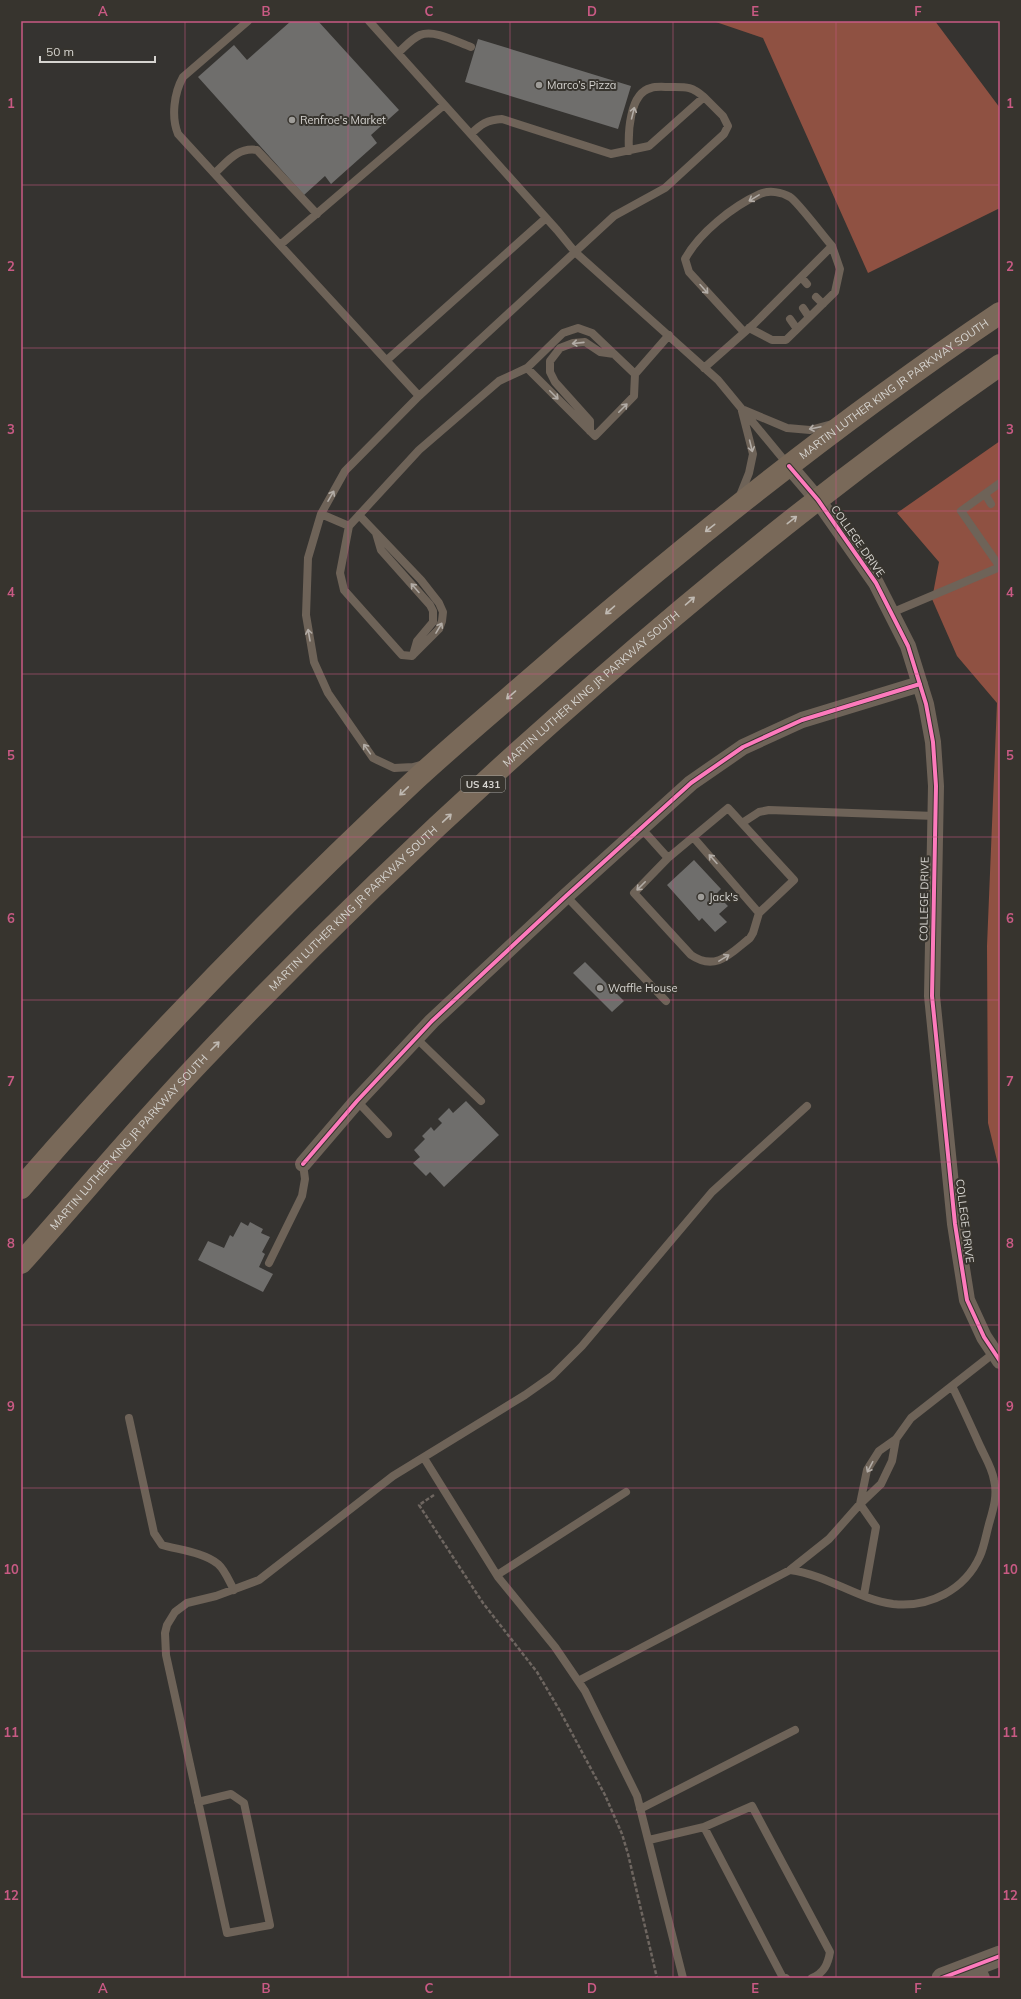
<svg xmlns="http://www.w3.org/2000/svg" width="1021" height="1999" font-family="Mulish,sans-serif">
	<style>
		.forest { fill: #8f5142 }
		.building { fill: #6f6e6c }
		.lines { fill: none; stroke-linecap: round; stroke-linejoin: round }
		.path { stroke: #6e6660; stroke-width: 2.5; stroke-dasharray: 4 2; stroke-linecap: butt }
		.service { stroke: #6e6358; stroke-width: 8 }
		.minor { stroke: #6e6358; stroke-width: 16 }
		.tertiary { stroke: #6e6358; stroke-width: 21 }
		.trunk { stroke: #796959; stroke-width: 22 }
		.cycleway-casing { stroke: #37342e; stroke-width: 6 }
		.cycleway { stroke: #fd7abc; stroke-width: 4 }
		.oneway { stroke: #b2aca6 }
		.oneway2 { stroke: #bfb9b2 }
		.grid { fill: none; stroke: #c95a84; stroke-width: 1; stroke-opacity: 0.55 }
		.poi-dot { fill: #9e9c98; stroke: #37342e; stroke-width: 1.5 }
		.labels { text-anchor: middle; stroke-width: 4; stroke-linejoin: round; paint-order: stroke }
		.shield { fill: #37342e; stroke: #a6a49f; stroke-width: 1 }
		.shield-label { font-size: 10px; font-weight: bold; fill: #d6d4d0 }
		.poi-label { font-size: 11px; fill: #d6d4d0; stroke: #37342e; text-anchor: start }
		.street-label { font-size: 11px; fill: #d6d4d0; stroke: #37342e }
		.neatline { fill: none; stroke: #c95a84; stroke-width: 1.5 }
		.grid-label { font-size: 13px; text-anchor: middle; font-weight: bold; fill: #c95a84 }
	</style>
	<rect width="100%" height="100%" fill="#353330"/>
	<path class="forest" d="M713 21H935L1000 108V208L868 273 763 38Z
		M1000 441V1173L988 1123 987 946 997 703 957 656 932 599 939 562 897 513Z"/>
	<path class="building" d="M291 21H318L399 110 371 135 377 143 331 184 325 176 304 195 198 77 234 45 247 60Z
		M478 39 631 86 618 129 465 82Z
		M694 860 721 889 716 894 728 906 719 914 727 922 715 932 702 918 699 921 667 885Z
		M585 962 624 1001 612 1012 573 973Z
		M466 1101 499 1135 444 1187 430 1172 426 1176 413 1163 420 1157 414 1150 425 1139 422 1136 431 1127 434 1131 442 1123 438 1119 449 1108 453 1113Z
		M241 1222 248 1226 250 1222 263 1229 261 1233 270 1237 262 1252 265 1254 259 1267 273 1274 263 1292 198 1260 208 1241 224 1248 230 1235 233 1237Z"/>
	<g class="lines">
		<path class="path" d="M434 1495 419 1505 483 1603 537 1672 560 1711 605 1795 622 1834 628 1854 657 1978"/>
		<path class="service" d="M248 21 183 77C174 93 171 117 178 134L419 396 614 216 665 188 724 134 728 126 723 116 704 97 649 146 611 154 502 119C487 120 481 124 471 134
			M369 21 557 230 575 252 718 380 789 466
			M398 53C405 47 411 39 420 35 434 29 457 42 471 47
			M629 151C628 134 629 93 651 88 656 86 664 87 670 87 686 87 691 86 704 97
			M215 173C228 161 238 147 257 150L317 214
			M280 245 444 105
			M801 277 807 284
			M816 297 823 304
			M803 308 809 317
			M790 319 797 329
			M749 328 772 340H786L835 292 840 269 832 246
			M387 360 546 218
			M527 368 595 436 634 396 635 374 669 335
			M704 368 755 323 832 246C824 237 797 201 790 197 782 192 769 190 760 194 733 206 699 233 685 259L689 272 744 332
			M419 396 345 471 321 514 308 558 306 615 314 662 328 693 373 758 394 768 413 767 424 764
			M744 410 787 428 810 430 832 424
			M590 431V421L555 382 550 372V361L560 348 573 343 585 342 600 352 614 354
			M985 494 991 504
			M739 498 749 473 753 454 742 411
			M321 514 349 526 340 573 344 590 402 655 412 656 439 629 442 621 443 612 439 603 421 580 359 515
			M349 526 419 450 499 381 527 368 563 333 578 328 592 333 635 374
			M376 533 381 550 430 605 433 611V622L417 641 413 655
			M1000 567 961 511 1000 483
			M891 613 1000 567
			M742 823 759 812 769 810 935 816
			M641 828 668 858
			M693 837 759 913 753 933 750 938C731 953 716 972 691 955L634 893 668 858 728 808 794 880 759 913
			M566 896 666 1001
			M416 1038 481 1101
			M357 1101 388 1134
			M269 1263 302 1196 305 1179 303 1164
			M129 1418 154 1533 162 1545C179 1550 203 1552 218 1564 225 1570 229 1581 234 1590
			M424 1458 498 1577 555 1647 585 1691 637 1796 683 1978
			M790 1570C828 1575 857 1599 893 1604 929 1608 965 1590 980 1556 984 1547 986 1535 989 1524 993 1510 998 1495 994 1480 992 1468 985 1457 980 1446 971 1426 962 1406 952 1386
			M497 1575 626 1492
			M864 1595 876 1527 860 1504 867 1470 879 1451 896 1439 911 1418 994 1353
			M578 1681 790 1570 829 1539 860 1504 881 1484 892 1461 896 1439
			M198 1802 231 1794 244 1803 270 1925 227 1933 166 1655 165 1633 167 1625 175 1612 187 1603 216 1596 259 1580 393 1476 525 1395 552 1376 582 1346 712 1192 807 1106
			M640 1809 795 1730
			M704 1827 782 1976 786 1978
			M649 1840 704 1827 752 1806 830 1952C828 1964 824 1973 812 1978"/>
		<path class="minor" d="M789 466 818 500 876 583 908 646 926 704 933 742 936 786 932 996 955 1224 967 1300 984 1337 1000 1361
			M303 1164 357 1101 432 1021 566 896 691 783 743 747 802 720 920 684
			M976 1965 982 1978"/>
		<path class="tertiary" d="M942 1978 1000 1956"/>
		<g class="trunk">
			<path id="s1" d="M21 1188C145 1045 278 908 416 779 465 734 516 692 566 648 704 529 848 415 1000 313"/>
			<path id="s2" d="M21 1263C80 1197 137 1128 199 1063 325 930 457 804 595 684 724 571 859 463 1000 365"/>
		</g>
		<g class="cycleway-casing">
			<path id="cycleway" d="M789 466 818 500 876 583 908 646 926 704 933 742 936 786 932 996 955 1224 967 1300 984 1337 1000 1361
				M303 1164 357 1101 432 1021 566 896 691 783 743 747 802 720 920 684
				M942 1978 1000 1956"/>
		</g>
		<use href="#cycleway" class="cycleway"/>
	</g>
	<defs><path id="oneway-shaft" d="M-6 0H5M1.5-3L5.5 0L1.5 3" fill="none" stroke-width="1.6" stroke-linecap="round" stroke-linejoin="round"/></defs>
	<g class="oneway">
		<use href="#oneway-shaft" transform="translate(633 113) rotate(-76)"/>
		<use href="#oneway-shaft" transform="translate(754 198) rotate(149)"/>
		<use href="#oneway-shaft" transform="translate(704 289) rotate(48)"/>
		<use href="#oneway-shaft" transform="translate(578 343) rotate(174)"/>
		<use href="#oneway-shaft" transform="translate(554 395) rotate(45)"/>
		<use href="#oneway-shaft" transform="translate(623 408) rotate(-45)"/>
		<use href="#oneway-shaft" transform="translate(815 428) rotate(168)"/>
		<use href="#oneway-shaft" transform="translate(751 446) rotate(76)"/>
		<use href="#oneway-shaft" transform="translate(331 496) rotate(-60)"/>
		<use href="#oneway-shaft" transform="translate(415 588) rotate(-132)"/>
		<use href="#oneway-shaft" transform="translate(439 628) rotate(-59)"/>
		<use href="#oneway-shaft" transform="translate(309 635) rotate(-100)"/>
		<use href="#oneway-shaft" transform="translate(367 749) rotate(-125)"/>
		<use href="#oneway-shaft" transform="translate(713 859) rotate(-132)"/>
		<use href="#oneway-shaft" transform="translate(641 886) rotate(135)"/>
		<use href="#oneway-shaft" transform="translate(724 958) rotate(-31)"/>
		<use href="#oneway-shaft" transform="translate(870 1467) rotate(118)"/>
	</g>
	<g class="oneway2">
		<use href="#oneway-shaft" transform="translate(792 520) rotate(-38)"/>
		<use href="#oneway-shaft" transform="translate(710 528) rotate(142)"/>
		<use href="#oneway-shaft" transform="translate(690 601) rotate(-41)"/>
		<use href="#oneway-shaft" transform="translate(610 610) rotate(139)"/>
		<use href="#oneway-shaft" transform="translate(511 695) rotate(139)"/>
		<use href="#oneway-shaft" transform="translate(404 791) rotate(136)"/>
		<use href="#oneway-shaft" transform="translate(447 818) rotate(-43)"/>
		<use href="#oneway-shaft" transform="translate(215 1046) rotate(-45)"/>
	</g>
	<path class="grid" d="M185 21V1978M348 21V1978M510 21V1978M673 21V1978M836 21V1978M21 185H1000M21 348H1000M21 511H1000M21 674H1000M21 837H1000M21 1000H1000M21 1162H1000M21 1325H1000M21 1488H1000M21 1651H1000M21 1814H1000"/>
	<g class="poi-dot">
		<circle cx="539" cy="85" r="4"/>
		<circle cx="292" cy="120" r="4"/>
		<circle cx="701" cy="897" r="4"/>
		<circle cx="600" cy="988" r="4"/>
	</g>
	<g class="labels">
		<rect class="shield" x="461" y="776" width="44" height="16" rx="3"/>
		<g class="shield-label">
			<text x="483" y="788">US 431</text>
		</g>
		<g class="poi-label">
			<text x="547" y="89">Marco’s Pizza</text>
			<text x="300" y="124">Renfroe's Market</text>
			<text x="709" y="901">Jack's</text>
			<text x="608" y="992">Waffle House</text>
		</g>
		<g class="street-label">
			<text dy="4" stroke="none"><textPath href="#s1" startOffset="1186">MARTIN LUTHER KING JR PARKWAY SOUTH</textPath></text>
			<text transform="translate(858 541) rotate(55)" y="4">COLLEGE DRIVE</text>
			<text dy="4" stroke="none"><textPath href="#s2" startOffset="810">MARTIN LUTHER KING JR PARKWAY SOUTH</textPath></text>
			<text transform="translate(924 899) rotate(-89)" y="4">COLLEGE DRIVE</text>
			<text dy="4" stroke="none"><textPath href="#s2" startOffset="486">MARTIN LUTHER KING JR PARKWAY SOUTH</textPath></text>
			<text dy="4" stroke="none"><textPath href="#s2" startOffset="162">MARTIN LUTHER KING JR PARKWAY SOUTH</textPath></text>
			<text transform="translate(965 1221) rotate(83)" y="4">COLLEGE DRIVE</text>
		</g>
	</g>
	<rect width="1021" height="1999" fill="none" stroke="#37342e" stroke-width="44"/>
	<path d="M40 56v6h115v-6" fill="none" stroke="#d6d4d0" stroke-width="2"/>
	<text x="46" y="56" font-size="12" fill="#d6d4d0" stroke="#37342e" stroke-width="3" paint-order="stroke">50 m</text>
	<rect x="22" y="22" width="977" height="1955" class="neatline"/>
	<g class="grid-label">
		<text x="103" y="16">A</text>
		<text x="266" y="16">B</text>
		<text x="429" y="16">C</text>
		<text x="592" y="16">D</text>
		<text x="755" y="16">E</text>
		<text x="918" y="16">F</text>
		<text x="11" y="108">1</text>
		<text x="1010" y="108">1</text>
		<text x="11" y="271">2</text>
		<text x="1010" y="271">2</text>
		<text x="11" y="434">3</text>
		<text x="1010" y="434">3</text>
		<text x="11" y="597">4</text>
		<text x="1010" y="597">4</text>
		<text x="11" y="760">5</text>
		<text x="1010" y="760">5</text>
		<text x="11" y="923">6</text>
		<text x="1010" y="923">6</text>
		<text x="11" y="1086">7</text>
		<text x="1010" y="1086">7</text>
		<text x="11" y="1248">8</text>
		<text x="1010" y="1248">8</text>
		<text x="11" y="1411">9</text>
		<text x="1010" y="1411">9</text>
		<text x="11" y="1574">10</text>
		<text x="1010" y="1574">10</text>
		<text x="11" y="1737">11</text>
		<text x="1010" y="1737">11</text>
		<text x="11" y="1900">12</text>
		<text x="1010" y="1900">12</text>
		<text x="103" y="1993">A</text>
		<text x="266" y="1993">B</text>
		<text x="429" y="1993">C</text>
		<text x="592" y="1993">D</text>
		<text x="755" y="1993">E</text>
		<text x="918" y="1993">F</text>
	</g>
</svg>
